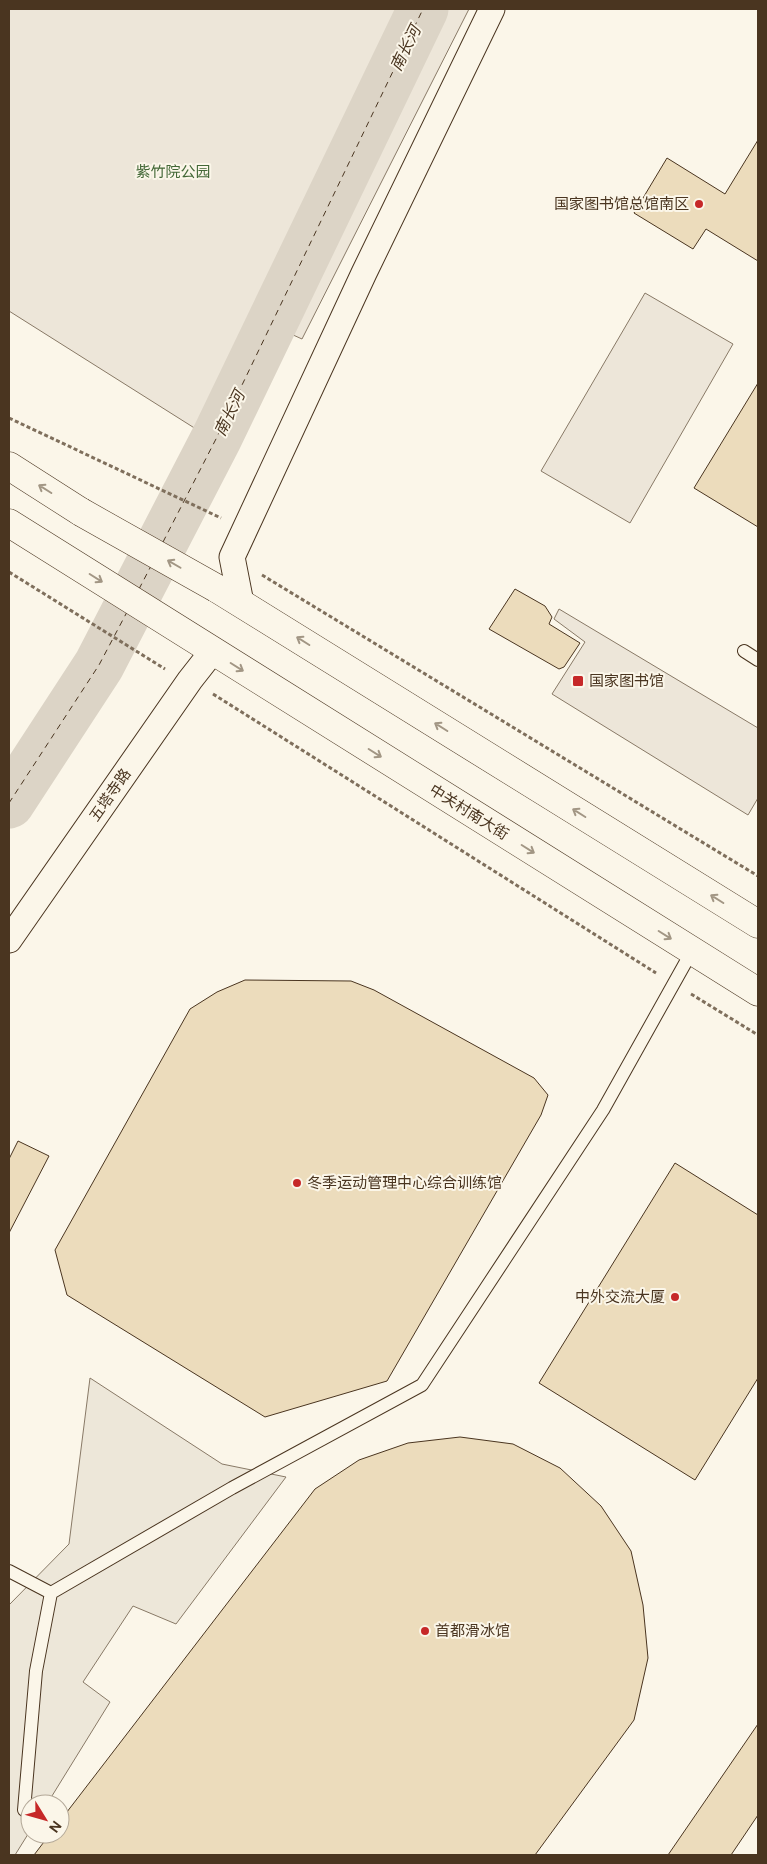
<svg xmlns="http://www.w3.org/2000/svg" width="767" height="1864" font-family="'DM Sans','Noto Sans SC',sans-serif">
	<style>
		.green { fill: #ede6d9; stroke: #887966 }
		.parking { fill: #ede7d9; stroke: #887966 }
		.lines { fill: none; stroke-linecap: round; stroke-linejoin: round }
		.river { stroke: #dcd4c6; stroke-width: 51 }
		.ferry { stroke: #4a3520; stroke-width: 1; stroke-dasharray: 6 5; stroke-linecap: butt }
		.building { fill: #ecdcbc; stroke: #4a3520 }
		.service-casing { stroke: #4a3520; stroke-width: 14 }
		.minor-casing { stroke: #4a3520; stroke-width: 27 }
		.primary-casing { stroke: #4a3520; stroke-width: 29 }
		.path { stroke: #7f6f5c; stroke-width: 3; stroke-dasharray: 4 2.5; stroke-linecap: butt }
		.service { stroke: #fbf6e9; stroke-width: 12 }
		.minor { stroke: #fbf6e9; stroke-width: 25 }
		.primary { stroke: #fbf6e9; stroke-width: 28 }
		.primary-bridge-casing { stroke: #4a3520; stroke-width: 29; stroke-linecap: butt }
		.primary-bridge { stroke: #fbf6e9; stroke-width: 28 }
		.oneway { stroke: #a29684 }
		.poi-dot { fill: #c62828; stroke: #fbf6e9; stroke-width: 2 }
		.labels { text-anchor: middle; stroke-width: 4; stroke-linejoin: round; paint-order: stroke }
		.park-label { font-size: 15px; fill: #436837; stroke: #fbf6e9 }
		.poi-label { font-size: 15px; fill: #4a3520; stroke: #fbf6e9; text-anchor: start }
		.street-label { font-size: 15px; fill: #4a3520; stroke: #fbf6e9 }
		.water-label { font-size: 16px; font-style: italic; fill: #4a3520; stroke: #fbf6e9 }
	</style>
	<rect width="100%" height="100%" fill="#fbf6e9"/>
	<path class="green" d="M9 9H469L302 339 251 316 196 429 9 311Z
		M645 293 733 344 630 523 541 471Z
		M559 609 758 728V798L748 815 552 694 585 642 554 619Z"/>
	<path class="parking" d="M90 1378 222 1464 286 1477 176 1624 133 1606 83 1682 110 1702 47 1804H30V1831L15 1855H9V1605L69 1544Z"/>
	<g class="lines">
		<path class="river" d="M9 803 99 665 217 437 423 9"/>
		<path class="ferry" d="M163 542 217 437 423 9
			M139 589 151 566
			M9 803 99 665 127 612"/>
	</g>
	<path class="building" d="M758 140V261L706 229 693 249 634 213 667 158 725 194Z
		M758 383V527L694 488Z
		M515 589 545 606 552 617 549 624 580 643 564 667 559 669 489 629Z
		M245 980 351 981 374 990 534 1078 548 1095 541 1115 387 1381 265 1417 67 1295 55 1250 190 1009 217 992Z
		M18 1141 49 1156 9 1233V1159Z
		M675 1163 758 1215V1378L695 1480 539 1383Z
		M460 1437 513 1444 560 1468 601 1506 631 1551 643 1605 648 1658 634 1720 535 1855H34L50 1834H60V1821L315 1489 359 1460 408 1443Z
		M758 1724V1815L731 1855H668Z"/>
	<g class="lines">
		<g class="service-casing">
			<path id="service" d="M744 651 758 660
				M9 1571 51 1593 36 1671 24 1810
				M51 1593 232 1488 422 1385 603 1110 692 951"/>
		</g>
		<g class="minor-casing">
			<path id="minor" d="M241 603 232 557 364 273 492 9
				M9 940 190 680 212 652"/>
		</g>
		<g class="primary-casing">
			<path id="primary" d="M9 466 81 512
				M9 523 758 992
				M216 588 758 924"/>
		</g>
		<path class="path" d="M9 418 221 518
			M9 572 165 669
			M262 575 758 876
			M213 694 656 973
			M691 994 758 1035"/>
		<use href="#service" class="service"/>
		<use href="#minor" class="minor"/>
		<use href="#primary" class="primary"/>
		<g class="primary-bridge-casing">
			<path id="primary-bridge" d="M81 512 216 588"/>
		</g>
		<use href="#primary-bridge" class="primary-bridge"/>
	</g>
	<defs><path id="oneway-shaft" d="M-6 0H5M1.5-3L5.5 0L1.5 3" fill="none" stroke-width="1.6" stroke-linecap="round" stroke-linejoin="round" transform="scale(1.25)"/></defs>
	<g class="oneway">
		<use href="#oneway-shaft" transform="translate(45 489) rotate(-148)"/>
		<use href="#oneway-shaft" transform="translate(174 564) rotate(-150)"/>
		<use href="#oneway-shaft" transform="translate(96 578) rotate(32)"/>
		<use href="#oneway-shaft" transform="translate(303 641) rotate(-148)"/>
		<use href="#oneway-shaft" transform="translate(237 667) rotate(32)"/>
		<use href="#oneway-shaft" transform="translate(441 727) rotate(-148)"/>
		<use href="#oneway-shaft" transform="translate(375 753) rotate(32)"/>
		<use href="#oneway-shaft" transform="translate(579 813) rotate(-148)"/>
		<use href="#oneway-shaft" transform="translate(528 849) rotate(32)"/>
		<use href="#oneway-shaft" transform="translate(717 899) rotate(-148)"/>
		<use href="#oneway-shaft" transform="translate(665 935) rotate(32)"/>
	</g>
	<g class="poi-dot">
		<circle cx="699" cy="204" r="5"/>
		<rect x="572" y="675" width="12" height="12" rx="2.5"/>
		<circle cx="297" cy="1183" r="5"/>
		<circle cx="675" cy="1297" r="5"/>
		<circle cx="425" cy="1631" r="5"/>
	</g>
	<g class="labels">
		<g class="park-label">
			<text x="173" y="177">紫竹院公园</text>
		</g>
		<g class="poi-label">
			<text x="689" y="209" text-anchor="end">国家图书馆总馆南区</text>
			<text x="589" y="686">国家图书馆</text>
			<text x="307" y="1188">冬季运动管理中心综合训练馆</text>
			<text x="665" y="1302" text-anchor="end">中外交流大厦</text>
			<text x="435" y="1636">首都滑冰馆</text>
		</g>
		<g class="street-label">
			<text transform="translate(110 795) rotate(-55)" y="5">五塔寺路</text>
			<text transform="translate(469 812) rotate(32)" y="5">中关村南大街</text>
		</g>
		<g class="water-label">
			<text transform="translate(405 48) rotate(-64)" y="6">南长河</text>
			<text transform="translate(229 413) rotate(-64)" y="6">南长河</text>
		</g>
	</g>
	<rect width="767" height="1864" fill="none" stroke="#4a3520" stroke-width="20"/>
	<g transform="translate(45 1819) rotate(127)"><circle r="24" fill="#fbf6e9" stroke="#b4a999"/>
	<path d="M0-4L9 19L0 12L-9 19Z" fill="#c62828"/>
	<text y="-8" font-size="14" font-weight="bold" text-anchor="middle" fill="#4a3520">N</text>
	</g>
</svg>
